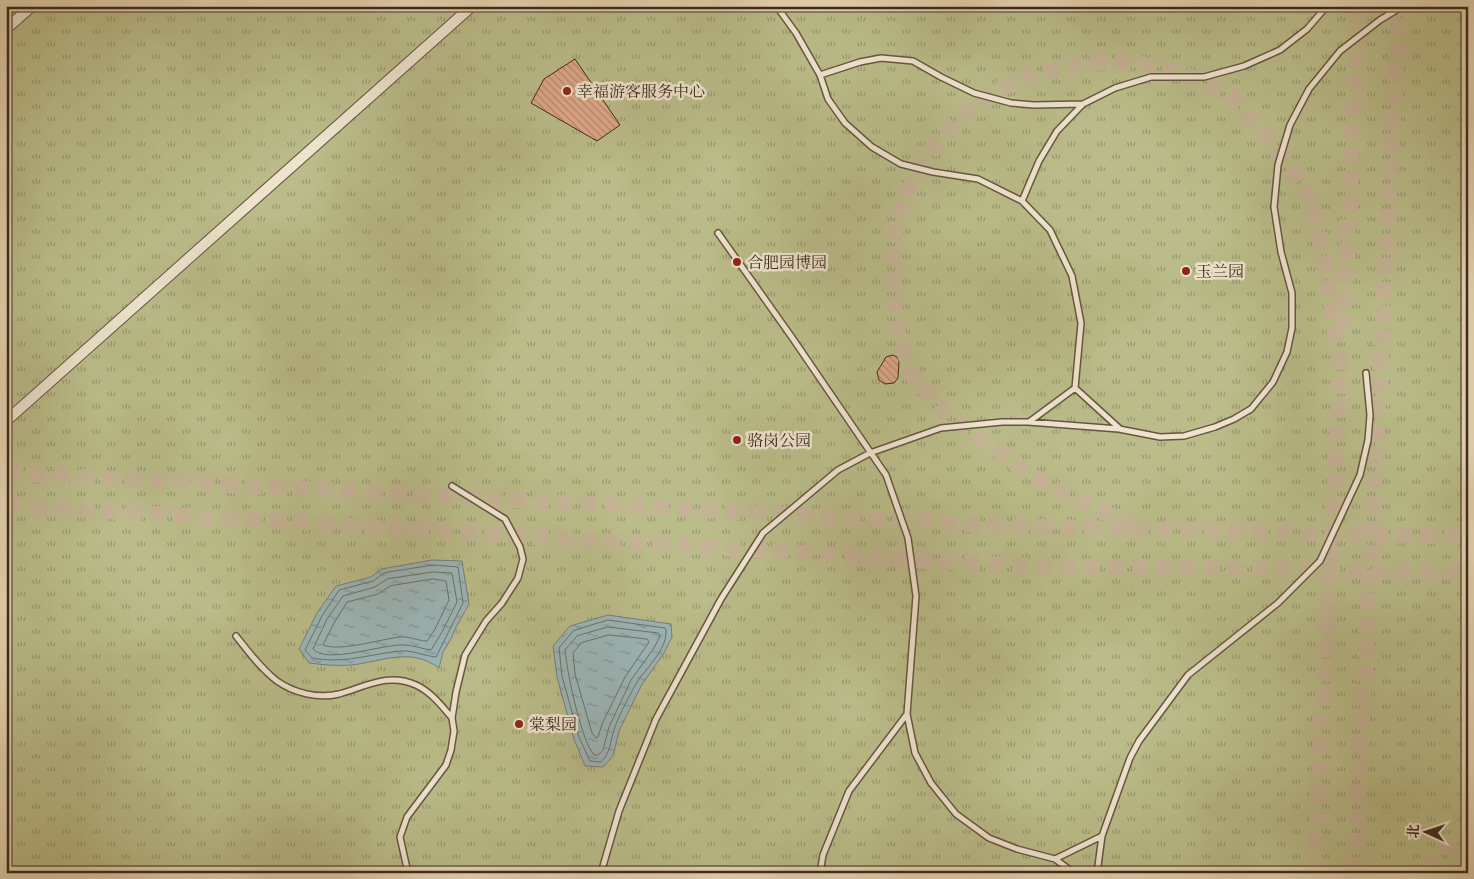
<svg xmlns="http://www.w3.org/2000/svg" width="1474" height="879" font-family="'Libre Caslon Text','Noto Serif SC',serif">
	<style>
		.park { fill: url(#park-tufts); stroke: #7c7352 }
		.water { fill: url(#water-ripples); stroke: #767e79 }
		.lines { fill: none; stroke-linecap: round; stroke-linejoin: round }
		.shore { stroke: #6c706a; stroke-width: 1 }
		.building { fill: url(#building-back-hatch); stroke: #3e2a1b }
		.primary-tunnel { stroke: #c4b395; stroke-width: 16; stroke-dasharray: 16 8; stroke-linecap: butt }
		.lane-casing { stroke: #685541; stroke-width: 8 }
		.street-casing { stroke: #685541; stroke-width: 12 }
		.lane { stroke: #eee4ce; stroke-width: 5 }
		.street { stroke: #eee4ce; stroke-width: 10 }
		.poi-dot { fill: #8f2418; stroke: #eee4ce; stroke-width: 2 }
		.labels { text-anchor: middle; stroke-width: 5; stroke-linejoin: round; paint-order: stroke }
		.poi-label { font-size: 16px; fill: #3e2a1b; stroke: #eee4ce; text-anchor: start }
	</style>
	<defs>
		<pattern id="park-tufts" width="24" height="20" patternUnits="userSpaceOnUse" patternTransform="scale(1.25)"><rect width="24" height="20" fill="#babc89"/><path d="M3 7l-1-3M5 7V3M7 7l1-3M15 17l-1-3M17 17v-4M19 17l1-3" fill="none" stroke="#99996f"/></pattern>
		<pattern id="water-ripples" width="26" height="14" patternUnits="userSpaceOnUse" patternTransform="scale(1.25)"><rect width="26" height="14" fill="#9bb6b8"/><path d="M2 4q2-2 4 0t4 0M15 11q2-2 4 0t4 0" fill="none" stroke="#809495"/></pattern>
		<pattern id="building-back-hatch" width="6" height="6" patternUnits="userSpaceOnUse" patternTransform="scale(1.25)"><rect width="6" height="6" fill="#dda688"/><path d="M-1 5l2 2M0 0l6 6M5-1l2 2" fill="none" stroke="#b5876e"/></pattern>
	</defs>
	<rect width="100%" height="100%" fill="#e5d5b3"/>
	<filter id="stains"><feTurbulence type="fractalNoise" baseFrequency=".004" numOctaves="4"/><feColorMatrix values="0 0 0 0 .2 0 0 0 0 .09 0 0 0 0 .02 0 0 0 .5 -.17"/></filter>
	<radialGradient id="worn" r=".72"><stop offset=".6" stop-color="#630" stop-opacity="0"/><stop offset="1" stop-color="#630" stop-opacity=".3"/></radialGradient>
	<path class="park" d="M6 6H1468V873H6Z"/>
	<path class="water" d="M432 560 462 561 469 604 455 629 452 637 443 652 439 668C410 647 384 661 352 665 338 666 323 665 309 663L299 649 317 613 336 586 371 577 382 569Z
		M608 615 671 624 672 637 664 653 641 686 619 731 613 756 603 767 585 766 574 739 557 677 553 646 570 626Z"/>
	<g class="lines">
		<path class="shore" d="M433 565 458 567 463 603 436 657C425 656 412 650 401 651 370 654 344 664 312 658L305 650 322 616 339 590 373 581 384 573Z
			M433 572 452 573 457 602 442 632 431 650C422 649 413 645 404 645 386 643 326 665 313 649L327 619 343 596 375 587 387 579Z
			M433 579 446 581 449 600 435 629 427 641C418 641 409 636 400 637 381 639 340 652 323 645L334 623 347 602 378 594 390 586Z
			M608 620 665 628 666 630C667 651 646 667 636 684 628 698 619 715 614 730 610 742 611 752 601 762L590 761 579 737 562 676 559 648 573 631Z
			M608 627 658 633 660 636 654 648 631 680 609 727 603 750 598 755H594C581 740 567 672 565 650L577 636Z
			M609 635 647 639 649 642 625 677 602 724 598 737 596 738 592 733 575 674 573 653 581 643Z"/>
	</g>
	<path class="building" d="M575 59 620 125 597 141 531 103 544 79Z
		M893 355 897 357 899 361 898 378 894 383 885 384 879 380 877 372 886 357Z"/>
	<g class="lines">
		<path class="primary-tunnel" d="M1342 331 1360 6
			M6 473 1003 526 1468 537
			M6 505 1001 565 1468 573
			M1134 526 1049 487 948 416 912 375 897 331 891 267 897 220 911 185 930 151 958 118 994 91 1037 72 1097 62 1135 63 1176 70 1234 98 1274 144 1312 202 1328 280 1340 374
			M1314 873 1341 363
			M1354 873 1399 6
			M1430 873 1468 829"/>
		<g class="lane-casing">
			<path id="lane" d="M774 6 780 11 796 33 820 75 828 99 845 123 872 147 901 164 933 172 978 179 1022 201 1050 230 1072 276 1081 323 1075 388 1029 422
				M820 75 860 62 881 58 913 61 941 77 974 93 1011 103 1034 105 1083 104
				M1022 201 1039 161 1057 131 1083 104 1115 88 1151 77H1204L1244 66 1280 50 1307 29 1327 6
				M718 233 791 336 886 475 908 538 916 596 907 714 915 753 931 783 956 814 989 838 1017 849 1055 859 1074 873
				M1075 388 1119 428
				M236 636C248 651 261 669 277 681 294 693 318 699 339 694 365 687 388 672 416 685 431 692 441 705 452 718
				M1055 859 1102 836 1130 758 1139 741 1188 675 1278 603 1320 561 1360 475 1368 440 1370 415 1366 373
				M408 873 400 837 407 817 446 765 451 750 454 731 452 718 456 692 465 655 486 621 502 603 518 578 523 559 520 547 505 519 452 486
				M601 873 619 811 656 719 721 599 763 533 838 470 870 453 941 428 1002 422H1028L1119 429 1160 437 1184 436 1215 427 1234 419 1251 409 1273 382 1287 352 1292 328V293L1281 252 1274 207 1278 165 1290 125 1309 89 1340 51 1380 20 1403 6
				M820 873 823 855 849 791 907 714
				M1097 873 1102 836"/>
		</g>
		<g class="street-casing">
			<path id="street" d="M6 29 32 6
				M6 421 472 6"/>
		</g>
		<use href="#lane" class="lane"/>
		<use href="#street" class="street"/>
	</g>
	<g class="poi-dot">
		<circle cx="567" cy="91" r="5"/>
		<circle cx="737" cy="262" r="5"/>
		<circle cx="1186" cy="271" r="5"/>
		<circle cx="737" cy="440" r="5"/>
		<circle cx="519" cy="724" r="5"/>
	</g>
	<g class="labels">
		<g class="poi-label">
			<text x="577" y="97">幸福游客服务中心</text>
			<text x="747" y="268">合肥园博园</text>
			<text x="1196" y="277">玉兰园</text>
			<text x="747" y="446">骆岗公园</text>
			<text x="529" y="730">棠梨园</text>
		</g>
	</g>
	<rect width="1474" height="879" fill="none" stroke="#e5d5b3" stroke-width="25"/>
	<rect x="8" y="8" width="1459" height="864" fill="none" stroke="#3e2a1b" stroke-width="2.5"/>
	<rect x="12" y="12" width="1449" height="854" fill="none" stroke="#3e2a1b"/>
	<g transform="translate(1426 832) rotate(273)" stroke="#eee4ce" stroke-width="4" paint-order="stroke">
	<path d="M0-4L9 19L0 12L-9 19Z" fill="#3e2a1b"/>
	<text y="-8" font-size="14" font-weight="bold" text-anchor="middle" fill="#3e2a1b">北</text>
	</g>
	<rect width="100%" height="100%" filter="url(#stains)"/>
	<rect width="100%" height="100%" fill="url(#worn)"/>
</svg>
